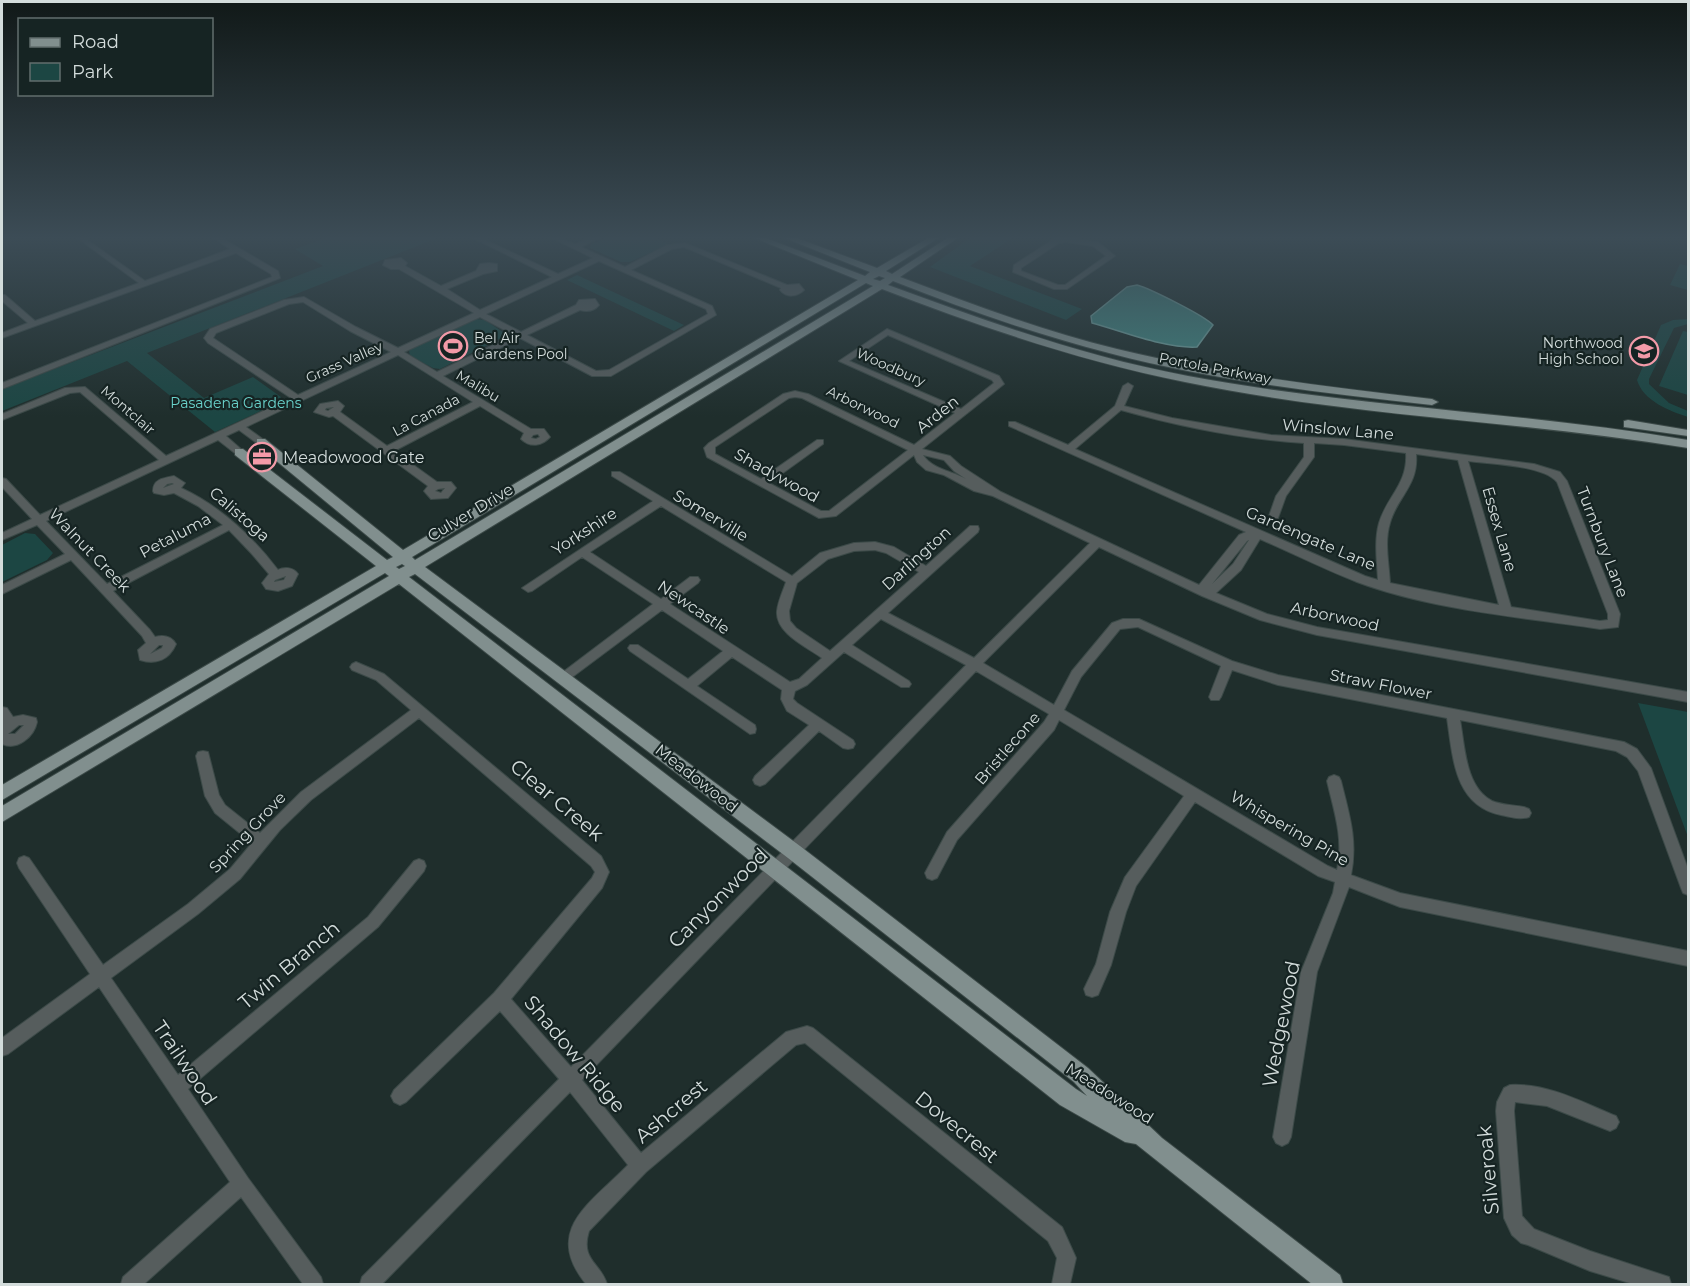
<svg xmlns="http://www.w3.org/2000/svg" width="1690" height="1286" font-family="Montserrat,sans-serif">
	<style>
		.green { fill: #1c4643 }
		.water { fill: #418480; stroke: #6d9e9b; stroke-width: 1.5 }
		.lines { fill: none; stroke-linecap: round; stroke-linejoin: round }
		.minor-casing { stroke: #3c4a48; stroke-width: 2 }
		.major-casing { stroke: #3c4a48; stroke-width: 2 }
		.minor { fill: #565d5d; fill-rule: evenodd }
		.major { fill: #818f8e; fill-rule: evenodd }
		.labels { text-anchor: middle; stroke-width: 4.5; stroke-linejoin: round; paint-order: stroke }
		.far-poi-label { font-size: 14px; fill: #d3dcdb; stroke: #162423; text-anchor: start }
		.far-street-label { font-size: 14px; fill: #d3dcdb; stroke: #162423 }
		.far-park-label { font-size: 14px; fill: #6ad3cc; stroke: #162423 }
		.street-label { font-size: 16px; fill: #d3dcdb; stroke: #162423 }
		.poi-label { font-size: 16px; fill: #d3dcdb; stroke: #162423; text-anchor: start }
		.near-street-label { font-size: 20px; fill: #d3dcdb; stroke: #162423 }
	</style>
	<rect width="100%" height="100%" fill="#1f2e2c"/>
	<path class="green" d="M328 237H440L147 353 204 398 253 377 281 397 278 403 215 432 127 361 2 411V389L323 266 295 249Z
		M608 237H652L669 244 630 262H621L590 248 591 244Z
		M971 237H1014L970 266 1082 309 1066 320 930 267Z
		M1680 264 1688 266V290L1670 285Z
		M577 275 684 325 674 331 567 280Z
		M475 319 485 320 507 335 440 369 433 368 410 356 409 351 413 347Z
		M1688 319V324L1674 328 1649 379V384L1669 403 1688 411V417C1670 411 1643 401 1637 380L1661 325 1673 320Z
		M1683 331 1688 332V395L1659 386Z
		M25 533 35 534 53 553 47 560 2 582V545Z
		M1638 703 1688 712V837Z"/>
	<path class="water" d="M1137 285C1151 289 1205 316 1213 325L1197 347C1166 349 1122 331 1092 323L1091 316 1127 287Z"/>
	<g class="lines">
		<g class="minor-casing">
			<path id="minor" d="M76 237H83L145 281 230 249 212 237H220L278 271 280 278 2 389V383L272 277 271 274 236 253 2 338V333L28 323 2 301V295H5L35 321 139 283Z
				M471 237H479L558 274 593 258 550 237H558L575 244 593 237H601L581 247 625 267 667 245 685 243 787 285 799 284 804 290C797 297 786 298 780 290L781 288 684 247 672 249 631 270 712 306 716 315 611 376H592L520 338 443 376 531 429H544L550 437C542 446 530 448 521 439L524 433 480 406 394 451 437 482H451L456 488 448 498 431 499 424 491 428 486 333 416 329 417 314 412 320 404 338 401 344 406 340 412 387 446 473 402 398 355 246 427 264 440V444H258L239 430 226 436 242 450V454H236L218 440 46 521 107 584 223 525 198 506 174 493 164 495 154 493 153 491C153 479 164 478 174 476L185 483 181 488C220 506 252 536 278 570 284 567 293 567 298 574L292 586 278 591 266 589 262 583 269 574 251 553 229 530 113 591 150 630 155 637C163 635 171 636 176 644 169 660 156 665 140 660L138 650 146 643 142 636 71 560 2 594V585L65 554 37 525 2 540V533L32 519 2 487V478L6 479 40 515 159 460 80 392 70 393 2 420V414L65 388 85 387 166 456 291 398 208 343 204 338 210 329 284 300 304 297 356 327 398 348 474 313 399 269H391L383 265 385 260 401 258 407 263 405 266 441 286 476 271 480 264 489 263 497 264V271L483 274 447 289 480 310 552 277ZM599 261 706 309 708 314 609 370 596 371 527 335 580 310C587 312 594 311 599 305L595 299 579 300 576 305 521 332 486 314ZM303 302 350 331 391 352 298 395 213 338 216 333 289 304ZM480 317 514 335 437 372 404 352ZM334 407 328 411 325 410 326 408ZM538 434 540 437 536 439 531 438 533 435ZM172 483 174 484 163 488 167 484ZM445 488 441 493 435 491 438 489ZM286 576 284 580 274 582 275 580ZM159 645H163L162 648 150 654Z
				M1066 238 1098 242 1115 256 1067 289H1054L1013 272 1014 265 1054 239ZM1066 242 1093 246 1106 256 1065 285H1058L1021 271V268L1059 243Z
				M887 329 999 376 1004 384 922 449 950 456 961 466 1001 492 1199 585 1239 535 1246 532 1009 426V422H1015L1068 445 1115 406 1123 386 1128 383 1133 386 1124 406 1172 418 1271 435 1344 439 1534 464 1560 472 1567 481 1620 614 1618 627 1600 629C1521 617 1432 610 1357 582 1324 569 1292 553 1260 539L1241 570 1216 593 1267 614 1317 627 1688 692V702L1317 635 1260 620 1202 596 1099 547 983 663 1054 705 1072 671 1112 623 1123 619H1139L1232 661 1278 675 1624 742 1637 749 1651 768 1688 869V895L1683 893 1681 888 1638 771 1627 757 1616 751 1460 720C1465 746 1465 787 1492 801 1501 805 1514 805 1524 807L1529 809 1531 813 1529 817C1521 820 1510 817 1501 815 1454 805 1453 758 1447 718L1278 685 1232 670 1221 697 1219 700H1211L1209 697 1221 666 1138 627 1120 629 1081 677 1064 710 1328 866 1337 870C1344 839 1334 811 1327 781L1329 777 1334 775 1339 777 1341 781C1349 814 1358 840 1351 875L1400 893 1688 951V966L1400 907 1349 887 1317 972 1291 1137 1288 1143 1282 1146 1276 1143 1273 1137 1301 972 1333 893 1335 882 1318 876 1195 802 1136 886 1126 912 1111 965 1098 995 1092 997 1086 995 1084 989 1096 964 1110 912 1125 877 1184 796 1059 720 1054 730 957 840 937 878 932 880 927 878 925 873 947 832 1044 722 1049 714 976 671 582 1080 641 1153 786 1032 807 1026 813 1028 1062 1227 1076 1258 1070 1284H1052L1057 1258 1048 1241 805 1043 796 1045 646 1172 589 1231C580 1260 600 1262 607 1284H586C542 1230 591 1203 628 1165L570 1092 382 1284H360L362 1277 559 1079 500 1011 406 1102 400 1105 394 1102 391 1096 394 1090 494 993 592 878 595 872 591 866 419 718 311 800 280 830 240 879 198 914 111 978 178 1075 368 917 414 861 419 859 424 861 426 866 424 871 378 927 188 1089 248 1178 321 1277 323 1284H303L241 1197 144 1284H121L123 1277 230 1182 99 987 8 1054 2 1056V1038L90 974 19 868 17 863 19 858 24 856 29 858 103 965 188 904 230 869 252 843 215 813 205 796 196 756 198 752 203 751 208 752 219 795 225 805 260 833 301 792 411 710 376 680 352 670 350 667 352 664 356 662 384 674 601 856 609 872 602 888 511 999 571 1067 966 665 881 619 852 645 909 681 911 684 909 687H901L844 652 807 685 795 691 793 699 797 703 853 740 855 744 853 748 848 749 843 748 819 731 765 784 760 786 755 784 753 780 755 776 809 725 787 711 781 699 782 690 732 657 697 686 755 725 756 729 755 733 750 734 630 651 628 648 630 645H638L688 679 723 651 662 610 567 681H559L557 678 559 675 653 604 582 557 532 591 528 592 522 588 653 501 612 476V472H620L792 576 820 553 854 543 875 542 894 547 926 566 970 526H978L979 529 978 532 888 613 974 658 1090 543 993 496 974 491 944 475 926 470 917 462 914 455 836 516 819 518 707 457 704 448 709 443 783 394 795 391 808 394 914 445 955 413 839 361ZM888 335 992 380 994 383 961 409 849 361ZM795 397 802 398 908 450 829 511H821L769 483 823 444V440H817L761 479 715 454V447L789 398ZM1121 410C1181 427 1242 439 1304 443V457L1276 496 1269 516 1274 519 1278 518 1286 496 1314 457V443L1344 445 1406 453C1408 484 1387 496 1379 523 1374 541 1377 561 1378 580L1365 576 1075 449ZM1416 454 1458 460 1499 605 1390 583C1389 564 1384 542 1390 523 1397 497 1419 485 1416 454ZM923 455 944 460 954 471 966 479C952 471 932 469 923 455ZM1468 461C1490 464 1543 465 1557 482L1608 614V620L1600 621 1511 607ZM661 506 786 582C783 591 778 601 777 611 775 633 807 647 822 658L799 679 790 682 670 604 698 583 700 580 698 577H690L661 599 590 552ZM1249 540 1233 564 1212 584 1247 541ZM875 550 886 553 919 572 830 651 796 628 790 621 789 611 797 583 828 559 854 551Z
				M2 707 7 708 13 717 23 715 36 718 37 722C34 737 17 751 2 744ZM19 725H24L15 734H8Z
				M1510 1085C1548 1083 1582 1102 1616 1116L1619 1122 1616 1128 1610 1131 1547 1106 1515 1102 1514 1111 1522 1216 1534 1229 1590 1251 1669 1277 1671 1284H1633L1590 1271 1528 1245 1521 1243 1512 1235 1504 1218 1496 1111 1497 1102 1504 1088Z"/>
		</g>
		<g class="major-casing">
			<path id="major" d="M752 237H763L865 276 870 272 782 237H794L877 268 930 237H940L886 271 892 274 949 237H959L900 277C971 304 1043 331 1117 349 1220 374 1326 387 1432 399L1438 402 1432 405C1324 393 1215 381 1109 353 1035 334 964 309 893 281L888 285C986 321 1085 357 1188 376 1354 407 1523 412 1688 440V448C1521 421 1350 416 1185 382 1081 361 981 327 882 289L425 567 800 846 1088 1068 1162 1138 1340 1275 1343 1284H1312L1136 1144 1125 1142 1060 1105 399 584 2 822V806L389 576 385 573 2 800V785L376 566 235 455V449H243L387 560 393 557 257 445V439H265L403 550 858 280ZM879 276 885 278 880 281 873 279ZM866 283 873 286 415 560 412 557ZM402 564 405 566 399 569 396 567ZM415 574 788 858 1074 1082 1087 1096 1076 1089 409 577Z
				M1628 420 1688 430V436L1624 427V421Z"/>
		</g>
		<use href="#minor" class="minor"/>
		<use href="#major" class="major"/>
	</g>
	<linearGradient id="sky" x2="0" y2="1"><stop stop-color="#111918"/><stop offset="0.57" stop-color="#3c4c56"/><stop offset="1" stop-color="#3c4c56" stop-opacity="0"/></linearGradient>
	<rect width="1690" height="417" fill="url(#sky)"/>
	<defs>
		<g id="stadium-ring" transform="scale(1.5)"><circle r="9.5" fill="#162423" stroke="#f39aa8" stroke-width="1.5"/><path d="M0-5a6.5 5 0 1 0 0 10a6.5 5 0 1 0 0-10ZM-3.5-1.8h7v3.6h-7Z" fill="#f39aa8"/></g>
		<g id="school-ring" transform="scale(1.5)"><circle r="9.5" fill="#162423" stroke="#f39aa8" stroke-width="1.5"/><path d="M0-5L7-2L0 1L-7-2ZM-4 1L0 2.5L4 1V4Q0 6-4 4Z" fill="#f39aa8"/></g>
		<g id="office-ring" transform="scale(1.5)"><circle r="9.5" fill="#162423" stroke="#f39aa8" stroke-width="1.5"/><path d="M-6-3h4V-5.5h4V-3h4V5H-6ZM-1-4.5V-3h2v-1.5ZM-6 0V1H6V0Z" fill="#f39aa8"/></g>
	</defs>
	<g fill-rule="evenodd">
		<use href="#stadium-ring" x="453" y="346"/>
		<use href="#school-ring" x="1644" y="351"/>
		<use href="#office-ring" x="262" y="457"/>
	</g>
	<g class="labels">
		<g class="far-poi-label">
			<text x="474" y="343">Bel Air<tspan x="474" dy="16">Gardens Pool</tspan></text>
			<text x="1623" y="348" text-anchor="end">Northwood<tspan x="1623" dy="16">High School</tspan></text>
		</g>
		<g class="far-street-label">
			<text transform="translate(344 362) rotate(-24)" y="5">Grass Valley</text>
			<text transform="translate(891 367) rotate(24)" y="5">Woodbury</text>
			<text transform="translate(1215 368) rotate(11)" y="5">Portola Parkway</text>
			<text transform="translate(478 386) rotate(31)" y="5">Malibu</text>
			<text transform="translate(863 407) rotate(26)" y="5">Arborwood</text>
			<text transform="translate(128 410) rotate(41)" y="5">Montclair</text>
			<text transform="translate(426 415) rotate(-28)" y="5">La Canada</text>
		</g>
		<g class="far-park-label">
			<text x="236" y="408">Pasadena Gardens</text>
		</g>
		<g class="street-label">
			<text transform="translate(937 414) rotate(-39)" y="6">Arden</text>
			<text transform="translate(1338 429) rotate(5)" y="6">Winslow Lane</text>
			<text transform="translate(777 475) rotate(29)" y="6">Shadywood</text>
			<text transform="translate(470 512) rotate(-31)" y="6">Culver Drive</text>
			<text transform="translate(240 514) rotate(41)" y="6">Calistoga</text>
			<text transform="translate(711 515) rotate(31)" y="6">Somerville</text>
			<text transform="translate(1500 529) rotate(74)" y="6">Essex Lane</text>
			<text transform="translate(584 531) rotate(-33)" y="6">Yorkshire</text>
			<text transform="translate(175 535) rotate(-28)" y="6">Petaluma</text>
			<text transform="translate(1311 538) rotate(23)" y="6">Gardengate Lane</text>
			<text transform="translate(1603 542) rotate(69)" y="6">Turnbury Lane</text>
			<text transform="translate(90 550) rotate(46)" y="6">Walnut Creek</text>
			<text transform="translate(916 558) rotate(-42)" y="6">Darlington</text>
			<text transform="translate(694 607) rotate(34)" y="6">Newcastle</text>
			<text transform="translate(1335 616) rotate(12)" y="6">Arborwood</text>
			<text transform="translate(1381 684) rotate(11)" y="6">Straw Flower</text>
			<text transform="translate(1007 748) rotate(-49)" y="6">Bristlecone</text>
			<text transform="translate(697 778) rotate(38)" y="6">Meadowood</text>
			<text transform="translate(1290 828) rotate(30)" y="6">Whispering Pine</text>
			<text transform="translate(247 832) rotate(-47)" y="6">Spring Grove</text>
			<text transform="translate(1110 1093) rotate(32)" y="6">Meadowood</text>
		</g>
		<g class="poi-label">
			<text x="283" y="463">Meadowood Gate</text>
		</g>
		<g class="near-street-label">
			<text transform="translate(557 800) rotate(40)" y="7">Clear Creek</text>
			<text transform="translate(718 898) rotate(-45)" y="7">Canyonwood</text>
			<text transform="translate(289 965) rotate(-40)" y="7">Twin Branch</text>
			<text transform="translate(1281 1024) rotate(-79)" y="7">Wedgewood</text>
			<text transform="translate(575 1054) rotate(50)" y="7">Shadow Ridge</text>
			<text transform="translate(185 1063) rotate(56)" y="7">Trailwood</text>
			<text transform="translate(671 1111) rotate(-40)" y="7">Ashcrest</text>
			<text transform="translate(957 1127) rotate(39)" y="7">Dovecrest</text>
			<text transform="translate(1488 1170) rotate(-95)" y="7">Silveroak</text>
		</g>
	</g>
	<rect width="1690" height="1286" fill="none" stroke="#d3dcdb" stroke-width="6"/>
	<rect x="18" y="18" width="195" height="78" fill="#162423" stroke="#626e6d" stroke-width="1.5"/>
	<rect x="30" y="38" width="30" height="9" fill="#818f8e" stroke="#626e6d" stroke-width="1.5"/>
	<text x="72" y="48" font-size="18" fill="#d3dcdb">Road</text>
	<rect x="30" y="63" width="30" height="18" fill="#1c4643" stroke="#626e6d" stroke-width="1.5"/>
	<text x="72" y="78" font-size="18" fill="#d3dcdb">Park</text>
</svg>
